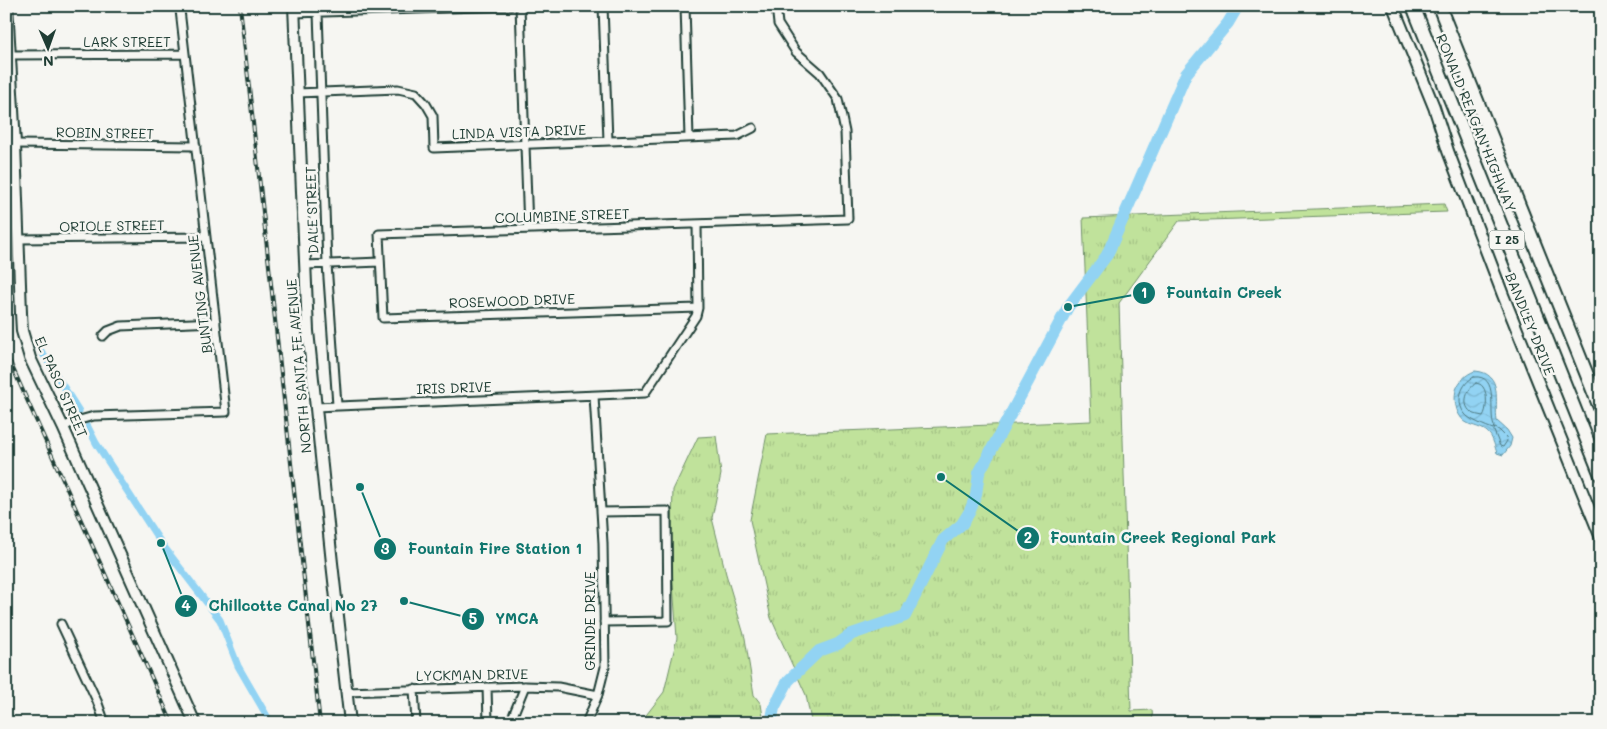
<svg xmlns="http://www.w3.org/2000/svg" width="1607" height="729" font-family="Mali,sans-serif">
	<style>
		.park { fill: url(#park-tufts); stroke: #709068 }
		.water { fill: url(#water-waves); stroke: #6497a7 }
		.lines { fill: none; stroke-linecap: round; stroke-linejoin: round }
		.shore { stroke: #4d7980; stroke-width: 1 }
		.canal { stroke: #92d3f3; stroke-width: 7 }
		.river { stroke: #92d3f3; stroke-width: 12 }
		.street-casing { stroke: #1f3d34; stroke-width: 11 }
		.secondary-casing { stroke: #1f3d34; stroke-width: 14 }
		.highway-casing { stroke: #1f3d34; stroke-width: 16 }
		.street { stroke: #f6f6f2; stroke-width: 7 }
		.secondary { stroke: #f6f6f2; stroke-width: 10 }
		.highway { stroke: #f6f6f2; stroke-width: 12 }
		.rail-casing { stroke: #1f3d34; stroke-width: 4 }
		.rail { stroke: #f6f6f2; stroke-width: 2; stroke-dasharray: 5.5; stroke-linecap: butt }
		.labels { text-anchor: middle; stroke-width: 5; stroke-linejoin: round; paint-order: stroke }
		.shield { fill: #f6f6f2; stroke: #60746d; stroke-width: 1 }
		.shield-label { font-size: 12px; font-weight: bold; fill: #1f3d34 }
		.street-label { font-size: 14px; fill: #1f3d34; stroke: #f6f6f2 }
		.leader { fill: none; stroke: #0f766e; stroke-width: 2 }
		.callout-dot { fill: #0f766e; stroke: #f6f6f2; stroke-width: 2 }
		.mark-label { font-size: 15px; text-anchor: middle; font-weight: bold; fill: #fff }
		.callout-label { font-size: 15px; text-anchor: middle; font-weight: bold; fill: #0f766e; stroke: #f6f6f2; stroke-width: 5; stroke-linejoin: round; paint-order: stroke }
	</style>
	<defs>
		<pattern id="park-tufts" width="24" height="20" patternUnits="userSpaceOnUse" patternTransform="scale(1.25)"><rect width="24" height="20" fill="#c0e29b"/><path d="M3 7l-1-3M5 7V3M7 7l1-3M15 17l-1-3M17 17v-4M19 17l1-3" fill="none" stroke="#a5c386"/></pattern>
		<pattern id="water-waves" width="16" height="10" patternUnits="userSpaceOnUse" patternTransform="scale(1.25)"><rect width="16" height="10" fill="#92d3f3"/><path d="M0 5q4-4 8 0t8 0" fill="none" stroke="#7db6d1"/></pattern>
	</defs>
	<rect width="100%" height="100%" fill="#f6f6f2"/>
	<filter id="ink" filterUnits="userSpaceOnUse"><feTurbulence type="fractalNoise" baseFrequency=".02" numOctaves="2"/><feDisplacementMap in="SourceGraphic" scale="10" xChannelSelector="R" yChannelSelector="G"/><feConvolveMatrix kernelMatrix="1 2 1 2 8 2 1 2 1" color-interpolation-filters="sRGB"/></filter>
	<g filter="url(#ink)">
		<path class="park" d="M1444 204 1447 212 1179 221 1119 303 1131 711 1152 710 1153 723H772L811 721 806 695 771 618 750 520 767 434 1091 421 1083 218Z
			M716 436 721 474 712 518 726 574 745 638 754 695 761 704 764 723H640L664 692 677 638 671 557 673 490 698 437Z"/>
		<path class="water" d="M1475 371C1504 373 1494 402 1497 421L1507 430 1512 438 1510 446 1503 455 1497 453C1495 447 1493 439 1490 435 1485 428 1476 427 1469 424 1457 419 1453 402 1456 390 1459 381 1466 374 1475 371Z"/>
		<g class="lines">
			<path class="shore" d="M1474 377C1500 374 1488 412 1494 426L1493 429C1487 427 1468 419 1465 414 1455 402 1461 383 1474 377Z
				M1476 383C1479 384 1481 384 1483 387 1488 393 1487 411 1483 416 1479 415 1475 415 1471 412 1461 404 1467 389 1476 383Z
				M1495 428 1499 430 1506 437 1507 441 1503 447 1500 446 1494 431Z"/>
			<path class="canal" d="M38 346 79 411
				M88 427 96 443 161 543 220 620 238 666 271 723"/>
			<path class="river" d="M771 723 774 708 788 681 819 651 838 644 852 634 905 616 943 540 962 524 970 511 976 495 979 473 1068 307 1107 255 1186 74 1228 23 1238 6"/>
			<g class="street-casing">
				<path id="street" d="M520 6 528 229
					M603 6 608 141
					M685 6 689 138
					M294 13 510 6
					M318 13 327 264 337 405
					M10 55 185 54
					M297 93 398 89 416 93 426 104 433 116 434 148 737 136 753 128
					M15 144 196 146
					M19 239 206 237
					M305 265 380 262
					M698 308 383 318 379 234 848 219 845 132 838 99 820 73 796 52 778 24 776 6
					M103 336 108 331 121 326 216 322
					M315 407 645 393 696 316 698 308 697 224
					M63 427 76 421 94 416 226 412 180 10
					M601 512 667 511 668 621 604 622
					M61 624 97 701 105 723
					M487 687 488 723
					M414 689 416 723
					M347 692 525 686 558 687 598 695
					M510 723 525 686
					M586 723 598 695 605 667 603 543 594 396"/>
			</g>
			<g class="secondary-casing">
				<path id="secondary" d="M7 6 15 144 21 313 22 331 30 358 63 427 195 723
					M294 6 308 331 332 563 350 723
					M1393 6 1434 107 1448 151 1503 295 1601 538"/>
			</g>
			<g class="highway-casing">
				<path id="highway" d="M1413 6 1601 475
					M1439 6 1601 410"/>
			</g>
			<use href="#street" class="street"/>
			<use href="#secondary" class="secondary"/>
			<use href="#highway" class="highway"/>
			<g class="rail-casing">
				<path id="rail" d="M240 6 320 723
					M6 353 172 723"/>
			</g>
			<use href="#rail" class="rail"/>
		</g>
	</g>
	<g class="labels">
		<rect class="shield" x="1489.5" y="230.5" width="35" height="19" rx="4"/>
		<g class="shield-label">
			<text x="1507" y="244">I 25</text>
		</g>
		<g class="street-label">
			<text x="127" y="47">LARK STREET</text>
			<text transform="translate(1476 123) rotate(68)" y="5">RONALD REAGAN HIGHWAY</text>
			<text transform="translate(519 132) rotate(-2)" y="5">LINDA VISTA DRIVE</text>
			<text transform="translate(105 133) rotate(1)" y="5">ROBIN STREET</text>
			<text transform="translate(312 210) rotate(-92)" y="5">DALE STREET</text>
			<text transform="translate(562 216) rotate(-2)" y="5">COLUMBINE STREET</text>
			<text transform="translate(112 226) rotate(-1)" y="5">ORIOLE STREET</text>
			<text transform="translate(200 294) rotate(-97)" y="5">BUNTING AVENUE</text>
			<text transform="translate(512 301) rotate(-2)" y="5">ROSEWOOD DRIVE</text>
			<text transform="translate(1530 324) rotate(68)" y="5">BANDLEY DRIVE</text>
			<text transform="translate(299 366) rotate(-95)" y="5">NORTH SANTA FE AVENUE</text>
			<text transform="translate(61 387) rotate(66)" y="5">EL PASO STREET</text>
			<text transform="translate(454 388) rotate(-2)" y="5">IRIS DRIVE</text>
			<text transform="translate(590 621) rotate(-90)" y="5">GRINDE DRIVE</text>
			<text transform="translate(472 675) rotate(-1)" y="5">LYCKMAN DRIVE</text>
		</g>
	</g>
	<path class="leader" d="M1068 307L1144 293M941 477L1028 538M360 487L385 549M161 543L186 606M404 601L473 619"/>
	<g class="callout-dot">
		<circle cx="1068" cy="307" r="5"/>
		<circle cx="941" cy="477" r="5"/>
		<circle cx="360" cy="487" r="5"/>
		<circle cx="161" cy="543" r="5"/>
		<circle cx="404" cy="601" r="5"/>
		<circle cx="1144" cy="293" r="12"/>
		<circle cx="1028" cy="538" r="12"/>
		<circle cx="385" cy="549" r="12"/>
		<circle cx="186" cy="606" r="12"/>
		<circle cx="473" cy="619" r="12"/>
	</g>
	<g class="mark-label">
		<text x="1144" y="298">1</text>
		<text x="1028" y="543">2</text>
		<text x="385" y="554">3</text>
		<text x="186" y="611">4</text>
		<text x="473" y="624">5</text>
	</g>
	<g class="callout-label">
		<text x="1224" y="298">Fountain Creek</text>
		<text x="1163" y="543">Fountain Creek Regional Park</text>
		<text x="495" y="554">Fountain Fire Station 1</text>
		<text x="293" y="611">Chillcotte Canal No 27</text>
		<text x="517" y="624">YMCA</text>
	</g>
	<rect width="1607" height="729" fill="none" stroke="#f6f6f2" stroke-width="25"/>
	<rect x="12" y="12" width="1582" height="704" fill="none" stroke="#1f3d34" stroke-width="2" filter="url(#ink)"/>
	<g transform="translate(48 48) rotate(178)" stroke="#f6f6f2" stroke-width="4" paint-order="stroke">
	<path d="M0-4L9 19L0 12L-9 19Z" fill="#1f3d34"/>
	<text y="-8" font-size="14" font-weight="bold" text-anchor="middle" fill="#1f3d34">N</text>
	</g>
</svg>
